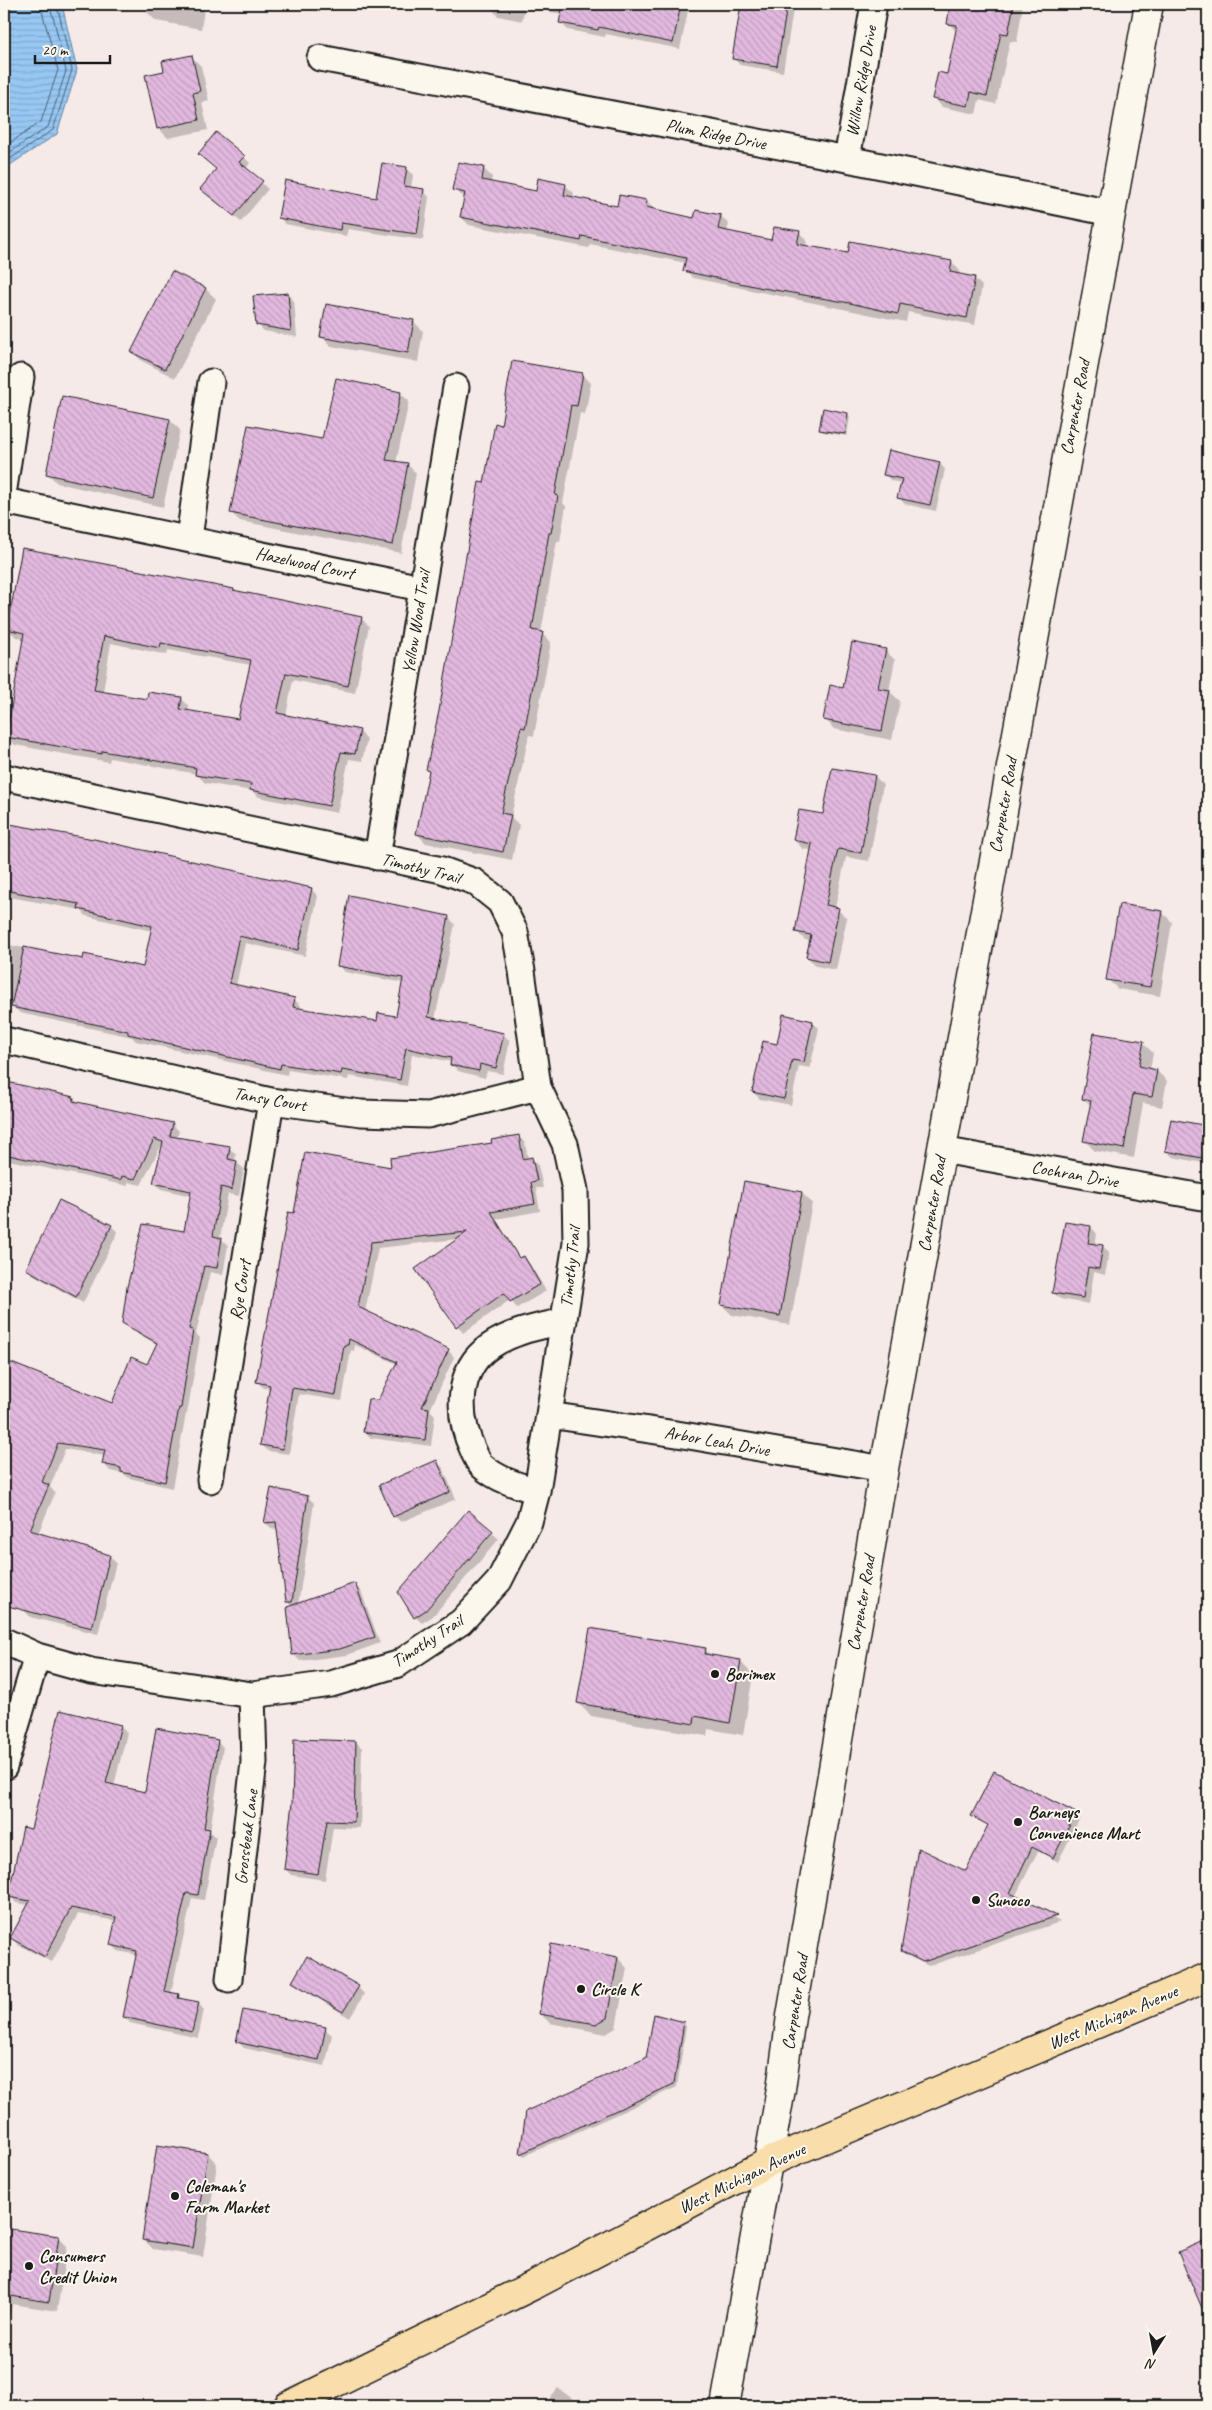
<svg xmlns="http://www.w3.org/2000/svg" width="1212" height="2410" font-family="Caveat,sans-serif">
	<style>
		.water { fill: url(#water-rules); stroke: #66839d }
		.shadow { fill: #0003; fill-rule: evenodd }
		.lines { fill: none; stroke-linecap: round; stroke-linejoin: round }
		.shore { stroke: #4d6072; stroke-width: 1 }
		.building { fill: url(#building-back-hatch); stroke: #1c1c1c; fill-rule: evenodd }
		.street-casing { stroke: #1c1c1c; stroke-width: 29 }
		.secondary-casing { stroke: #1c1c1c; stroke-width: 31 }
		.highway-casing { stroke: #1c1c1c; stroke-width: 31 }
		.street { stroke: #fbf7ec; stroke-width: 25 }
		.secondary { stroke: #fbf7ec; stroke-width: 28 }
		.highway { stroke: #f9deab; stroke-width: 28 }
		.poi-dot { fill: #1c1c1c; stroke: #fbf7ec; stroke-width: 2 }
		.labels { text-anchor: middle; stroke-width: 4; stroke-linejoin: round; paint-order: stroke }
		.street-label { font-size: 18px; fill: #1c1c1c; stroke: #fbf7ec }
		.poi-label { font-size: 18px; font-weight: bold; fill: #1c1c1c; stroke: #fbf7ec; text-anchor: start }
	</style>
	<defs>
		<pattern id="water-rules" width="6" height="5" patternUnits="userSpaceOnUse" patternTransform="scale(1.25)"><rect width="6" height="5" fill="#97c7f3"/><path d="M0 2.5h6" fill="none" stroke="#82aad0"/></pattern>
		<pattern id="building-back-hatch" width="6" height="6" patternUnits="userSpaceOnUse" patternTransform="scale(1.25)"><rect width="6" height="6" fill="#e2b8de"/><path d="M-1 5l2 2M0 0l6 6M5-1l2 2" fill="none" stroke="#c19ebe"/></pattern>
	</defs>
	<rect width="100%" height="100%" fill="#f6eae9"/>
	<filter id="ink" filterUnits="userSpaceOnUse"><feTurbulence type="fractalNoise" baseFrequency=".02" numOctaves="2"/><feDisplacementMap in="SourceGraphic" scale="10" xChannelSelector="R" yChannelSelector="G"/><feConvolveMatrix kernelMatrix="1 2 1 2 8 2 1 2 1" color-interpolation-filters="sRGB"/></filter>
	<g filter="url(#ink)">
		<path class="water" d="M4 4H57L63 9 77 70 57 134 4 169Z"/>
		<path class="shadow" d="M148 4H205L201 29 156 21 146 11Z
			M492 4H607L626 7V4H686L689 6 680 49 606 34 605 37 568 30 561 23 562 14 525 7 522 21 498 16 491 8Z
			M743 4H794L783 72 740 65 733 58Z
			M951 4H1023L1017 42 1010 41 996 104 979 100 976 114 942 107 933 98 948 76 957 32 948 23Z
			M191 56 201 66 209 101 202 103 208 130 168 138 158 128 165 72Z
			M200 154 244 157 250 163 246 169 268 189 241 222 209 195 217 170Z
			M459 163 484 169 492 177 491 183 537 192 565 185 574 193 573 198 618 208 647 202 655 210 695 219 721 216 729 224 727 232 772 242 799 232 807 241 806 247 849 255 952 262 960 271 959 275 974 278 982 286 975 325 908 312 906 322 693 278 685 270 686 263 590 244 589 248 469 225 461 217 465 198 453 189Z
			M383 165 407 168 413 175 411 188 423 190 429 197 423 240 348 229 346 236 285 224 279 217 377 199Z
			M173 273 206 289 216 299 175 378 142 361 132 352Z
			M287 294 294 301 297 337 264 331 257 324Z
			M413 321 423 331 418 362 331 346 321 336Z
			M582 374 591 383 585 414 580 413 563 503 566 506 560 541H557L541 633 551 642 534 736 529 735 511 817 519 825 512 860 426 843 417 834 430 772 427 770 485 484 502 426Z
			M400 393 409 401 396 463 407 464 416 473 401 553 240 521 231 513 323 441Z
			M63 398 170 420 180 430 163 507 57 483 47 473Z
			M848 414 850 417 847 436 823 432 820 429Z
			M939 463 945 469 936 511 905 504 899 498 902 483 891 481 885 474Z
			M23 549 233 590 235 592 361 618 369 626 355 693 293 680 286 716 359 731 367 739 362 761 349 759 337 813 259 797 252 791 205 783 197 774 110 758 109 762 15 745 7 737 25 638 16 637 8 629ZM111 643 167 655 168 650 251 665 239 720 188 712 189 706 181 698 148 701 103 692Z
			M885 650 895 660 889 691 900 701 892 740 834 729 825 719 844 689Z
			M875 776 883 785 869 861 846 857 835 908 847 918 836 970 816 966 807 957 811 941 805 940 796 931 812 850 803 849 794 840Z
			M4 824 93 841 311 889 318 896 305 956 245 943 236 986 294 999 301 1006V1009L378 1022 396 1017 404 983 345 972 338 965 448 917 455 924 435 1019 503 1034 510 1041 503 1074 487 1071 485 1078 458 1071 452 1062 412 1054 407 1086 349 1076 348 1080 288 1070 287 1075 136 1041 132 1037 20 1013 13 1007 4 1005V944L84 960 144 969 152 931 86 916 81 910 4 896Z
			M1162 912 1172 922 1160 996 1118 989 1108 980Z
			M812 1022 819 1028 810 1068 799 1066 791 1105 760 1099 753 1092 778 1046Z
			M1143 1043 1153 1053 1150 1070 1157 1071 1167 1081 1162 1107 1143 1103 1134 1158 1095 1151 1085 1141 1091 1106 1084 1099Z
			M4 1083 74 1098 80 1104 172 1124 179 1131 177 1138 229 1148 236 1154 235 1161 244 1169 239 1196 228 1194 220 1238 228 1245 223 1275 210 1272 196 1334 200 1338 187 1414H186L172 1488 129 1478 124 1474 110 1471 104 1464 105 1456 65 1449 50 1487 55 1493 38 1534 110 1556 116 1563 98 1634 30 1617 24 1610 17 1587 4 1582V1369L6 1363 112 1405 147 1366 158 1345 130 1329 123 1322 185 1232 191 1196 161 1189 154 1182 163 1142 141 1185 128 1182V1186L4 1159Z
			M1172 1121 1208 1127V1164L1173 1157 1166 1151Z
			M518 1136 525 1143 528 1159 532 1158 538 1165 543 1188H536L540 1211 496 1219 520 1259 524 1257 530 1264 546 1291 517 1308 510 1300 463 1333 417 1269 458 1239 378 1248 365 1312 448 1350 454 1357 430 1410 435 1415 431 1446 371 1438 364 1431 397 1364 355 1345 354 1351 351 1350 342 1401 299 1394 289 1454 268 1451 261 1444 270 1389 264 1388 257 1382 295 1214 392 1168Z
			M802 1193 812 1203 790 1325 732 1315 722 1305Z
			M111 1226 118 1232 83 1303 34 1275 27 1269Z
			M1091 1227 1097 1234 1095 1245 1103 1246 1109 1253 1105 1275 1094 1272 1089 1304 1060 1299 1054 1293Z
			M436 1462 443 1468 456 1499 401 1522 394 1516Z
			M272 1489 308 1497 314 1503 298 1605 354 1584 361 1591 380 1643 347 1655 300 1661 294 1655 292 1607 287 1601 278 1528 272 1529 266 1523Z
			M468 1512 499 1539 433 1616 422 1623 415 1617Z
			M705 1650 712 1656 740 1661 753 1675 743 1735 708 1729 707 1736 591 1716 578 1703Z
			M120 1726 127 1733 114 1786 146 1793 217 1741 223 1747 210 1831 216 1837 204 1900 192 1898 171 1993 178 1995 184 2000 198 2003 204 2010 198 2038 130 2023 124 2016 138 1955 118 1951 112 1944 116 1921 78 1914 52 1962 18 1945 12 1938 29 1905 16 1903 10 1896 32 1831Z
			M356 1742 362 1748 360 1828 333 1827 325 1880 291 1875 285 1869Z
			M1075 1814 1080 1818 1058 1862 1038 1851 1015 1897 1060 1922 929 1966 908 1956 903 1951 966 1873 989 1826 973 1816Z
			M618 1958 627 1968 616 2028 606 2034 550 2023 540 2014Z
			M293 1981 358 1987 364 1994 350 2018 300 1988Z
			M683 2023 686 2026 677 2087 524 2156 522 2154 527 2112 647 2058Z
			M325 2029 332 2035 325 2066 244 2048 238 2042Z
			M208 2154 217 2164 203 2257 153 2249 143 2239Z
			M4 2229 58 2237 67 2246 57 2311 12 2304 10 2314 4 2313Z
			M1208 2240V2307L1199 2297 1179 2253Z
			M558 2388 582 2406H543Z
			M491 2401 497 2406H480Z"/>
		<g class="lines">
			<path class="shore" d="M4 147 41 122 58 70 40 4
				M4 156 48 127 66 71 53 16 48 4
				M4 163 53 130 72 70 59 13 54 4"/>
		</g>
		<path class="building" d="M563 4H681L673 43 599 27 598 30 559 23Z
			M741 4 786 12 777 66 732 59Z
			M950 4H1014L1008 34 1001 33 987 96 971 92 968 106 932 99 938 72 947 74 957 25 947 24Z
			M192 55 200 91 193 93 199 120 157 129 145 75 164 71 162 61Z
			M216 132 245 156 239 162 263 181 234 216 200 189 216 169 198 154Z
			M458 162 484 167 482 180 536 191 538 178 566 184 564 195 617 206 619 195 647 200 646 207 694 218 696 210 721 215 718 229 771 240 774 227 800 231 797 244 848 253 850 241 952 261 950 272 975 277 967 318 900 304 898 314 850 303 763 288 683 271 686 258 582 236 581 241 460 217 465 193 452 190Z
			M382 163 407 167 404 186 424 189 417 234 341 223 340 230 278 218 285 180 376 198Z
			M172 271 206 288 165 369 131 352Z
			M288 293 291 331 256 325 253 296Z
			M326 304 414 320 408 353 320 337Z
			M512 361 583 373 577 406 571 405 555 495 558 496 551 533H549L532 630 543 632 525 728 521 727 501 813 511 815 503 852 416 834 429 771 426 770 439 711 479 482 484 483 495 423 501 425Z
			M336 378 401 392 386 460 408 463 393 545 230 513 248 425 322 439Z
			M62 396 170 419 153 498 46 474Z
			M823 408 848 413 845 434 819 430Z
			M889 450 940 462 930 505 897 498 902 479 883 475Z
			M22 548 234 589 233 590 362 617 348 686 286 673 277 713 360 730 355 754 341 752 329 806 250 790 251 784 195 775 196 768 102 751V754L6 737 24 633 7 629ZM104 636 160 648 161 643 251 660 238 719 180 709 182 697 148 692 147 699 94 690Z
			M852 642 886 649 878 688 890 690 882 731 823 720 830 685 843 688Z
			M832 768 875 775 861 853 838 849 826 905 839 908 828 962 806 957 811 935 795 932 812 844 793 840 799 810 823 814Z
			M4 823 94 839 312 888 298 950 239 936 229 983 295 998 293 1007 377 1021 378 1013 396 1016 403 978 337 966 349 895 449 916 428 1017 504 1033 496 1068 480 1064 479 1071 450 1065 451 1058 406 1048 400 1080 342 1070 341 1074 281 1064 280 1069 128 1034V1031L11 1007 24 947 83 959 84 954 143 967 152 926 78 909 79 904 4 890Z
			M1119 904 1163 911 1150 987 1106 980Z
			M783 1014 813 1021 804 1062 792 1060 784 1099 752 1092 763 1041 777 1044Z
			M1094 1033 1144 1041 1139 1066 1157 1070 1152 1097 1133 1094 1124 1149 1083 1141 1091 1101 1082 1099Z
			M7 1082 74 1097 73 1101 173 1123 170 1136 230 1146 228 1159 237 1161 232 1190 221 1187 213 1236 222 1238 217 1268 204 1266 189 1329 193 1330 181 1408H179L165 1482 121 1472V1468L102 1464 105 1450 58 1443 42 1482 49 1485 30 1530 110 1555 92 1628 4 1605V1360L112 1403 131 1357 147 1364 157 1343 122 1323 127 1287 143 1224 184 1231 191 1191 153 1183 163 1142 154 1139 135 1179 122 1176 121 1180 4 1154V1098Z
			M1171 1119 1208 1126V1159L1165 1151Z
			M519 1135 523 1159 532 1157 537 1181 531 1182 535 1204 491 1212 519 1258 524 1256 540 1284 510 1302 504 1293 456 1327 415 1269 467 1232 371 1242 358 1307 449 1349 422 1407 429 1408 425 1440 363 1432 368 1399 378 1400 397 1362 349 1339 348 1345H344L336 1395 292 1388 283 1449 260 1445 270 1385 256 1382 288 1212 294 1213 305 1152 391 1167 390 1158 492 1143 491 1140Z
			M744 1181 802 1192 780 1316 721 1305Z
			M59 1200 112 1225 76 1297 26 1269Z
			M1065 1222 1091 1226 1088 1243 1103 1245 1099 1269 1088 1267 1083 1298 1052 1293Z
			M437 1460 450 1492 393 1517 379 1485Z
			M271 1488 308 1496 292 1602H286L276 1522 264 1523Z
			M468 1510 493 1531 426 1610 414 1618 398 1592Z
			M355 1583 375 1637 340 1649 292 1655 287 1607Z
			M590 1628 706 1648 705 1654 741 1660 730 1723 695 1716 694 1724 577 1703Z
			M60 1710 121 1725 106 1783 145 1792 156 1728 218 1740 204 1828 210 1829 198 1895 186 1893 164 1991 179 1994 178 1998 199 2002 192 2032 123 2017 137 1951 110 1945 116 1917 71 1908 45 1957 10 1938 30 1901 8 1897 23 1827 31 1829Z
			M294 1739 356 1741 354 1822 327 1821 318 1874 284 1869 292 1803Z
			M994 1771 1076 1813 1053 1858 1032 1847 1010 1893 1057 1916 923 1962 901 1951 918 1848 966 1871 988 1825 971 1816Z
			M551 1944 618 1957 607 2018 596 2024 539 2014Z
			M307 1956 359 1986 343 2012 292 1982Z
			M243 2010 326 2027 319 2060 236 2042Z
			M654 2014 684 2022 674 2084 520 2154 526 2111 646 2058Z
			M157 2145 208 2153 193 2248 142 2240Z
			M4 2228 59 2236 49 2302 4 2295Z
			M1208 2239V2322L1178 2252Z"/>
		<g class="lines">
			<g class="street-casing">
				<path id="street" d="M320 58 847 159 1111 213
					M847 159 874 4
					M4 488 21 377
					M4 501 421 588
					M189 538 211 382
					M4 777 442 870 475 882 500 902 515 932 522 971 538 1087 565 1144 575 1190 576 1243 537 1491 529 1522 499 1581 461 1622 398 1664 331 1684 252 1695 91 1671 37 1656 4 1641
					M377 857 456 387
					M4 1040 271 1101 361 1113 428 1115 538 1087
					M942 1150 1208 1198
					M549 1415 683 1435 884 1469
					M210 1480 271 1101
					M537 1491C517 1485 498 1480 482 1466 478 1462 475 1455 473 1450 457 1417 456 1370 489 1347 512 1331 538 1327 564 1321
					M4 1767 37 1656
					M229 1979 254 1762 252 1695"/>
			</g>
			<g class="secondary-casing">
				<path id="secondary" d="M725 2406 781 2089 791 2016 884 1469 1149 4"/>
			</g>
			<g class="highway-casing">
				<path id="highway" d="M288 2406 536 2284 769 2162 1208 1977"/>
			</g>
			<use href="#street" class="street"/>
			<use href="#secondary" class="secondary"/>
			<use href="#highway" class="highway"/>
		</g>
	</g>
	<g class="poi-dot">
		<circle cx="715" cy="1674" r="5"/>
		<circle cx="1018" cy="1822" r="5"/>
		<circle cx="976" cy="1900" r="5"/>
		<circle cx="581" cy="1989" r="5"/>
		<circle cx="175" cy="2196" r="5"/>
		<circle cx="29" cy="2266" r="5"/>
	</g>
	<g class="labels">
		<g class="street-label">
			<text transform="translate(861 81) rotate(-80)" y="6">Willow Ridge Drive</text>
			<text transform="translate(716 134) rotate(11)" y="6">Plum Ridge Drive</text>
			<text transform="translate(1075 407) rotate(-79)" y="6">Carpenter Road</text>
			<text transform="translate(305 563) rotate(12)" y="6">Hazelwood Court</text>
			<text transform="translate(416 622) rotate(-81)" y="6">Yellow Wood Trail</text>
			<text transform="translate(1003 805) rotate(-80)" y="6">Carpenter Road</text>
			<text transform="translate(421 868) rotate(14)" y="6">Timothy Trail</text>
			<text transform="translate(270 1099) rotate(10)" y="6">Tansy Court</text>
			<text transform="translate(1075 1174) rotate(10)" y="6">Cochran Drive</text>
			<text transform="translate(932 1204) rotate(-80)" y="6">Carpenter Road</text>
			<text transform="translate(570 1267) rotate(-84)" y="6">Timothy Trail</text>
			<text transform="translate(240 1290) rotate(-81)" y="6">Rye Court</text>
			<text transform="translate(717 1441) rotate(10)" y="6">Arbor Leah Drive</text>
			<text transform="translate(861 1603) rotate(-80)" y="6">Carpenter Road</text>
			<text transform="translate(427 1641) rotate(-33)" y="6">Timothy Trail</text>
			<text transform="translate(246 1837) rotate(-83)" y="6">Grossbeak Lane</text>
			<text transform="translate(795 2002) rotate(-81)" y="6">Carpenter Road</text>
			<text transform="translate(1113 2017) rotate(-23)" y="6">West Michigan Avenue</text>
			<text transform="translate(742 2178) rotate(-26)" y="6">West Michigan Avenue</text>
		</g>
		<g class="poi-label">
			<text x="725" y="1680">Borimex</text>
			<text x="1028" y="1818">Barneys<tspan x="1028" dy="21">Convenience Mart</tspan></text>
			<text x="986" y="1906">Sunoco</text>
			<text x="591" y="1995">Circle K</text>
			<text x="185" y="2192">Coleman's<tspan x="185" dy="21">Farm Market</tspan></text>
			<text x="39" y="2262">Consumers<tspan x="39" dy="21">Credit Union</tspan></text>
		</g>
	</g>
	<rect width="1212" height="2410" fill="none" stroke="#fbf7ec" stroke-width="20"/>
	<rect x="10" y="10" width="1192" height="2390" fill="none" stroke="#1c1c1c" stroke-width="2" filter="url(#ink)"/>
	<g transform="translate(1154 2352) rotate(191)" stroke="#fbf7ec" stroke-width="4" paint-order="stroke">
	<path d="M0-4L9 19L0 12L-9 19Z" fill="#1c1c1c"/>
	<text y="-8" font-size="14" font-weight="bold" text-anchor="middle" fill="#1c1c1c">N</text>
	</g>
	<path d="M35 55v8h75v-8" fill="none" stroke="#1c1c1c" stroke-width="2.5"/>
	<text x="42" y="55" font-size="15" fill="#1c1c1c" stroke="#fbf7ec" stroke-width="4" paint-order="stroke">20 m</text>
</svg>
